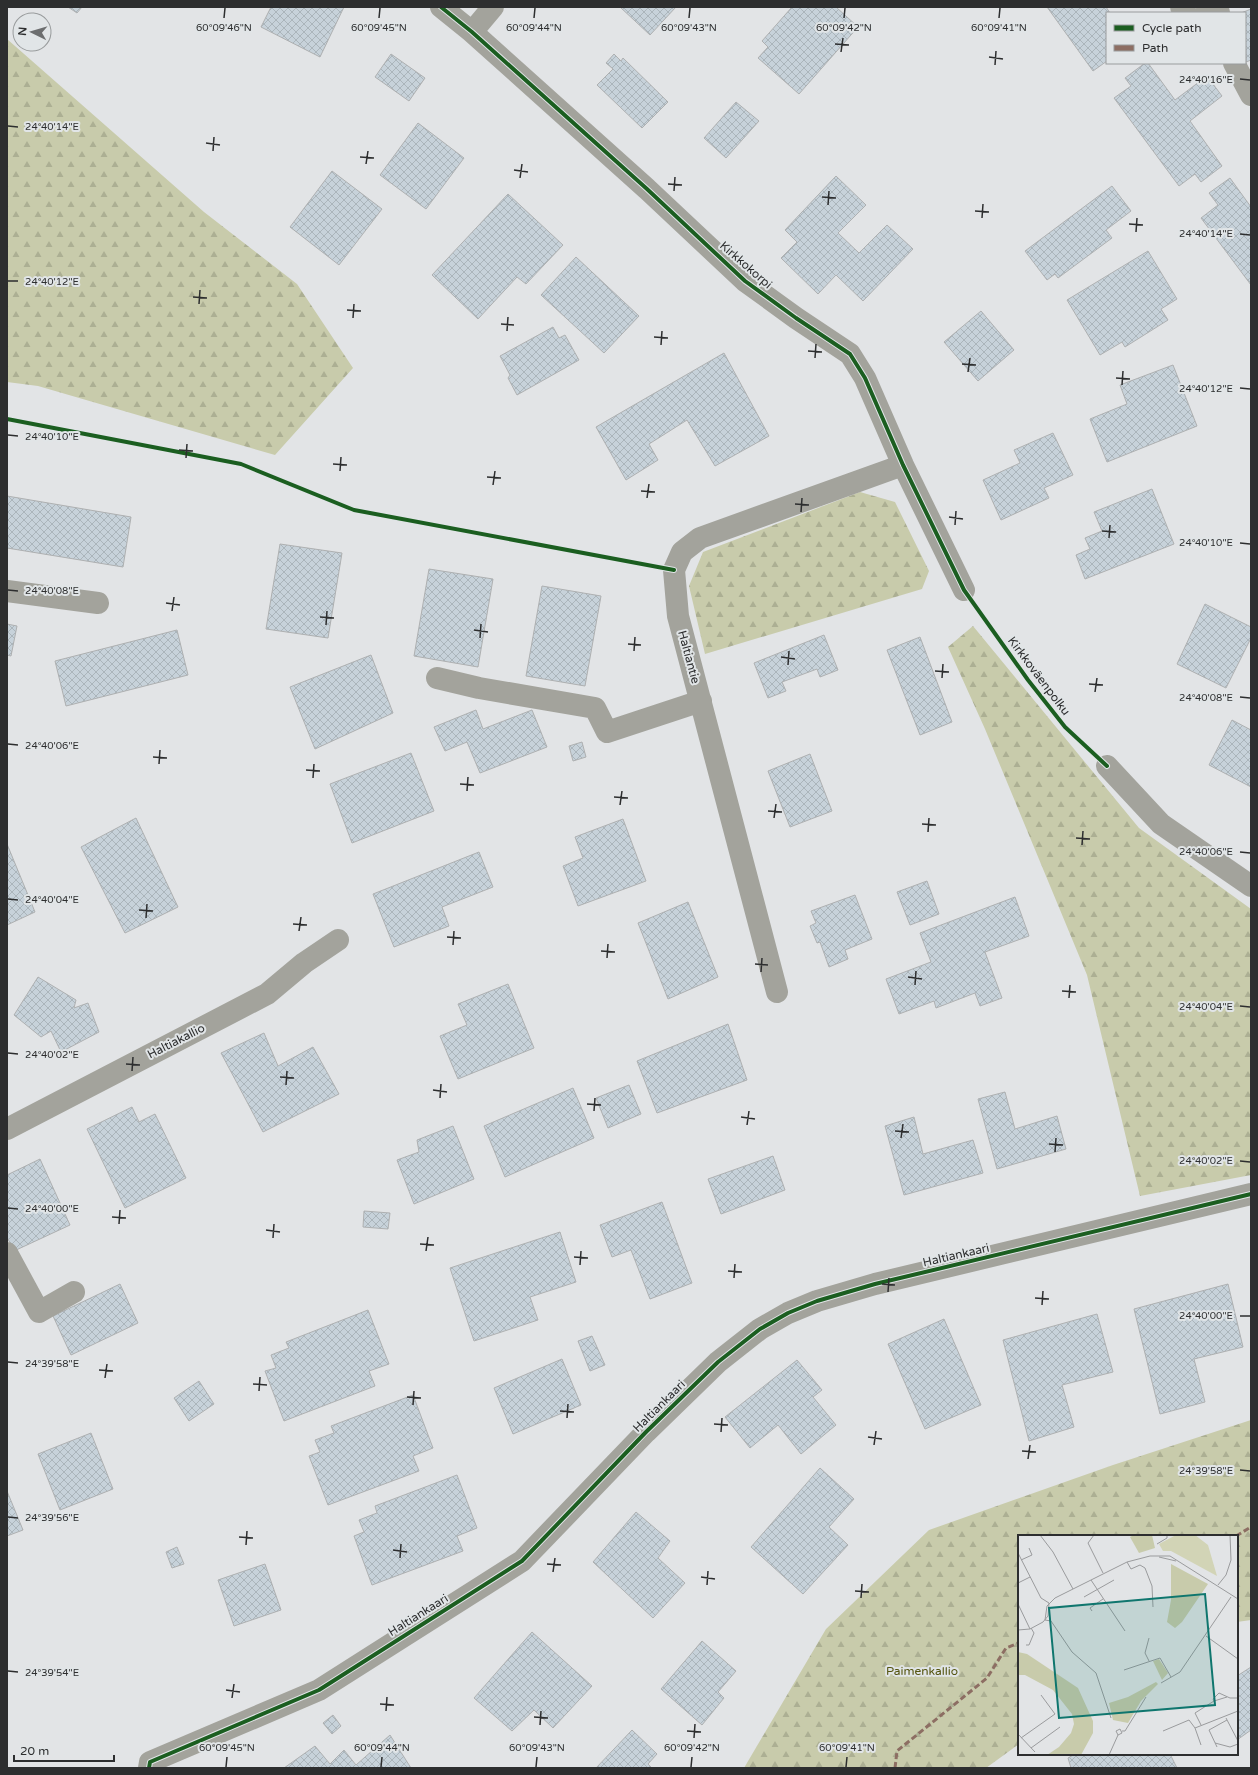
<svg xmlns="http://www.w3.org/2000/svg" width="1258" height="1775" font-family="'Varela Round',sans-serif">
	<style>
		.forest { fill: url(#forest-firs) }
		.building { fill: url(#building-cross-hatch); stroke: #aeb0b1 }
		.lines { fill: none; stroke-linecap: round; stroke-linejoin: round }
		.minor { stroke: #a3a39c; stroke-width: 22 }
		.quiet { stroke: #8d6e63; stroke-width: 3; stroke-dasharray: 6 3; stroke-linecap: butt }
		.cycleway-casing { stroke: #e1e5e7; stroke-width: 6 }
		.cycleway { stroke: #1b5e20; stroke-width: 4 }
		.ticks { fill: none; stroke: #2d2e2f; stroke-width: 1.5 }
		.labels { text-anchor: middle; stroke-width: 4; stroke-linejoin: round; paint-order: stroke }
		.street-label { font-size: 12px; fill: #2d2e2f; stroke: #e1e5e7 }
		.park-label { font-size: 12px; fill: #54540f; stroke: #e1e5e7 }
		.inset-road { fill: none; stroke: #9a9b9d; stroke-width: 1 }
		.view { fill: #0f766e; fill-opacity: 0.15; stroke: #0f766e; stroke-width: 2 }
		.inset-edge { fill: none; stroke: #2d2e2f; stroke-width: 2 }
		.ticks-label { font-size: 10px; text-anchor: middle; fill: #2d2e2f; stroke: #e1e5e7; stroke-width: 4; stroke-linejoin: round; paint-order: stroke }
	</style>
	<defs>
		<pattern id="forest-firs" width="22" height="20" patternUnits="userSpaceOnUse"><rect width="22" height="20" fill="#c8cbab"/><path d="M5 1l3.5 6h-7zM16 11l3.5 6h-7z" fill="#acaf93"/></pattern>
		<pattern id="building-cross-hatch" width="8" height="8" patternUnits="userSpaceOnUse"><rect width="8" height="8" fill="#c7d2da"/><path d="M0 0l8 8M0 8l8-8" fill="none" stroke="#abb5bb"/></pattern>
	</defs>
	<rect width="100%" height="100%" fill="#e2e4e6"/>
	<path class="forest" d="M7 39 204 212 297 284 353 368 275 455 38 386 7 382Z
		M860 492 895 502 929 571 922 589 705 654 689 586 703 552Z
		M973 626 1139 828 1251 909V1175L1140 1196 1087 975 985 729 948 647Z
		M1251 1420V1620L1237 1622V1536H1019V1744L986 1768H744L826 1629 929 1530 1113 1465Z"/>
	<path class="building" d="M68 7H82L77 13Z
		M271 7H344L320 57 261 27Z
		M620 7H676L650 35Z
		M792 7H836L858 27 799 94 758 58 768 47 762 41Z
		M1047 7H1106L1110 13H1107V61L1093 71Z
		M1251 9V60L1246 62 1245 13H1241Z
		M391 54 425 78 409 101 375 77Z
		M614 54 621 61 623 58 668 102 642 128 597 85 613 69 606 63Z
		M1145 63H1148L1175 100 1207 76 1222 96 1190 121 1222 166 1201 182 1195 174 1179 186 1114 98 1131 86 1125 78Z
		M736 102 759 121 726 158 704 138Z
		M418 123 464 158 426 209 380 175Z
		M332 171 382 209 339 265 290 227Z
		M836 176 866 205 838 233 859 253 887 225 913 249 863 301 836 275 818 294 781 258 797 242 785 230Z
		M1230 178 1251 207V285L1201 218 1218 205 1209 193Z
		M1112 186 1131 211 1106 230 1112 238 1058 278 1055 274 1047 280 1025 251Z
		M508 194 563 245 526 284 517 277 478 319 432 275Z
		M1148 251 1177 299 1161 309 1168 320 1125 347 1122 342 1100 355 1067 300Z
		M576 257 639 316 604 353 541 295Z
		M981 311 1014 350 978 381 944 342Z
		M553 327 559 338 565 335 579 360 517 395 508 378 510 375 500 356Z
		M724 353 769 436 715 466 687 420 649 444 658 460 626 480 596 427Z
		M1173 365 1197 426 1107 462 1090 419 1127 404 1120 385Z
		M1053 433 1073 475 1044 488 1049 498 1001 520 983 480 1020 463 1014 450Z
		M1152 489 1174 544 1085 579 1076 555 1090 549 1085 538 1102 531 1094 512Z
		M7 496 131 517 123 567 7 548Z
		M280 544 342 553 328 638 266 629Z
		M429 569 493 579 478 667 414 656Z
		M542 586 601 596 585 686 526 676Z
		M1205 604 1251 627V638L1226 688 1177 664Z
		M7 624 17 626 11 656 7 655Z
		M177 630 188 675 66 706 55 661Z
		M824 635 838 670 820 677 817 669 782 682 786 691 768 698 754 663Z
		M920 637 952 722 920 735 887 650Z
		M371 655 393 713 315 749 290 687Z
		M476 710 483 729 532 710 547 747 480 773 467 742 445 751 434 727Z
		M1232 720 1251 730V787L1209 765Z
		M582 742 586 757 573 761 569 746Z
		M411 753 434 811 352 843 330 784Z
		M810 754 832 811 790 827 768 771Z
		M136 818 178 907 125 933 81 847Z
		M623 819 646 881 578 906 563 866 583 858 575 837Z
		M7 844 35 912 7 925Z
		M479 852 493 887 442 907 449 926 394 947 373 894Z
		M927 881 939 914 910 925 897 892Z
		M855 895 872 939 845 950 848 959 829 967 820 942 817 943 810 926 816 923 811 911Z
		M1015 897 1029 936 985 952 1002 998 980 1006 975 993 936 1008 934 1001 899 1014 886 979 931 962 920 933Z
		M688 902 718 977 668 999 638 923Z
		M38 977 76 1000 74 1008 88 1003 99 1032 61 1052 51 1031 41 1037 14 1015Z
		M508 984 534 1048 458 1079 440 1036 467 1025 458 1004Z
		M728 1024 747 1080 657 1113 637 1061Z
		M264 1033 278 1066 313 1047 339 1094 263 1132 221 1053Z
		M629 1085 641 1114 608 1128 596 1098Z
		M573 1088 594 1138 505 1177 484 1126Z
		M1005 1092 1015 1129 1057 1116 1066 1149 997 1169 978 1099Z
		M132 1107 139 1122 155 1114 186 1178 125 1208 87 1129Z
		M914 1117 923 1154 973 1140 983 1173 904 1195 885 1126Z
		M453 1126 474 1179 414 1204 397 1160 419 1152 417 1140Z
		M773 1156 785 1190 721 1214 708 1179Z
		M40 1159 70 1225 14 1251 7 1237V1175Z
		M662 1202 692 1283 650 1299 631 1250 612 1257 600 1225Z
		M364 1211 390 1213 388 1229 363 1227Z
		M560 1232 576 1282 530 1297 538 1320 474 1341 450 1268Z
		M120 1284 138 1323 71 1355 53 1316Z
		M1228 1284 1243 1347 1194 1359 1205 1402 1160 1414 1134 1309Z
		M368 1310 389 1364 369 1371 375 1386 284 1421 265 1371 276 1368 271 1355 289 1348 286 1342Z
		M1097 1314 1113 1372 1062 1385 1074 1427 1029 1441 1003 1340Z
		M944 1319 981 1405 925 1429 888 1344Z
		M592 1336 605 1365 590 1371 578 1341Z
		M562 1359 581 1405 513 1434 494 1388Z
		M797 1360 822 1390 813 1397 836 1425 801 1454 778 1425 750 1448 725 1417Z
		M199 1381 214 1404 189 1421 174 1398Z
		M413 1395 433 1448 413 1456 419 1471 328 1505 309 1456 320 1452 315 1440 334 1433 331 1426Z
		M91 1433 113 1489 60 1510 38 1454Z
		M820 1468 854 1499 829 1527 848 1545 803 1594 751 1547Z
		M457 1475 477 1528 457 1536 463 1551 372 1585 354 1536 364 1532 359 1520 377 1513 375 1506Z
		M7 1491 23 1530 7 1536Z
		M636 1512 670 1541 658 1558 685 1583 653 1618 593 1562Z
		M177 1547 184 1564 172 1568 166 1552Z
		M265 1564 281 1610 234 1626 218 1580Z
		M532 1632 592 1686 553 1728 534 1710 512 1731 474 1698Z
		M702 1641 736 1671 718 1692 724 1698 702 1725 661 1689Z
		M1251 1667V1730L1237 1740V1676Z
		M333 1715 341 1726 332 1734 323 1723Z
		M632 1730 657 1754 648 1764 652 1768H596Z
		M390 1735 411 1768H284L315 1746 330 1764 344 1750 356 1765Z
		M1075 1754H1170L1177 1768H1071L1068 1758Z"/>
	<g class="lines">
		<path class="minor" d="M441 7 472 32 647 189 745 281 796 318 850 354 865 378 903 465 964 590
			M1181 7 1186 13
			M1206 13 1218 9 1219 13
			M472 32 493 7
			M1234 63 1251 95
			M7 591 98 603
			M437 678 479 688 595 708 607 732 701 701
			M1107 766 1161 824 1251 886
			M777 992 678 616 674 570 682 552 700 538 903 465
			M7 1129 267 994 304 963 338 940
			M7 1253 39 1312 74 1292
			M149 1768 150 1762 319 1690 522 1561 646 1432 718 1362 760 1329 788 1313 817 1301 875 1284 1251 1194"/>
		<path class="quiet" d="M1236 1536 1251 1527
			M895 1768 897 1751 987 1678 1006 1648 1019 1643"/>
		<g class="cycleway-casing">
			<path id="cycleway" d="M441 7 472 32 647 189 745 281 796 318 850 354 865 378 903 465 964 590 1028 680 1065 727 1107 766
				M7 419 241 464 354 510 674 570
				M149 1768 150 1762 319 1690 522 1561 646 1432 718 1362 760 1329 788 1313 817 1301 875 1284 1251 1194"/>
		</g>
		<use href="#cycleway" class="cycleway"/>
	</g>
	<path class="ticks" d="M224 18 225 8M379 18 380 8M534 18 535 8M689 18 690 8M844 18 845 8M999 18 1000 8M835 44 849 45M841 52 843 38M989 57 1003 59M995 65 996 51M1240 79 1250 80M8 126 18 127M206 143 220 145M213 151 214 137M360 157 374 158M366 164 368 151M514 170 528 172M520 178 522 164M668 184 682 185M674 191 675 177M822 197 836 198M828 205 829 191M975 211 989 212M982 218 983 204M1129 224 1143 225M1136 232 1137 218M1240 234 1250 235M8 281H18M193 297 207 298M199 304 200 290M347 310 361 311M353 318 354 304M501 324 514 325M507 331 508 317M654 337 668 338M661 345 662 331M808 351 822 352M815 358 816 344M962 364 976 365M968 372 970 358M1116 378 1130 379M1122 385 1123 371M1240 388 1250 389M8 435 18 436M179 450 193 451M186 458 187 444M333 464 347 465M340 471 341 457M487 477 501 478M493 485 495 471M641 491 655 492M647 498 649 484M795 504 809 505M801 512 802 498M949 517 963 519M955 525 956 511M1102 531 1116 532M1109 538 1110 525M1240 543 1250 544M8 590 18 591M166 603 180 605M172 611 174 597M320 617 334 618M326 625 327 611M474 630 488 632M480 638 481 624M628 644 641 645M634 651 635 637M781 657 795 659M788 665 789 651M935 671 949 672M942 678 943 664M1089 684 1103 685M1095 692 1097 678M1240 697 1250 698M8 744 18 745M153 757 167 758M159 764 160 750M306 770 320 771M313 778 314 764M460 784 474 785M467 791 468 777M614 797 628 798M620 805 622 791M768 811 782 812M774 818 776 804M922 824 936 825M928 832 929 818M1076 838 1090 839M1082 845 1083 831M1240 852 1250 853M8 899 18 900M139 910 153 911M146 918 147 904M293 924 307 925M299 931 301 917M447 937 461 938M453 945 454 931M601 951 615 952M607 958 608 944M755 964 768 965M761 972 762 958M908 977 922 979M915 985 916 971M1062 991 1076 992M1069 998 1070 985M1240 1006 1250 1007M8 1053 18 1054M126 1064 140 1065M132 1071 133 1057M280 1077 294 1078M286 1085 287 1071M433 1090 447 1092M440 1098 441 1084M587 1104 601 1105M594 1111 595 1098M741 1117 755 1119M747 1125 749 1111M895 1131 909 1132M901 1138 903 1124M1049 1144 1063 1145M1055 1152 1056 1138M1240 1161 1250 1162M8 1208 18 1209M112 1217 126 1218M119 1224 120 1210M266 1230 280 1232M273 1238 274 1224M420 1244 434 1245M426 1251 428 1237M574 1257 588 1258M580 1265 581 1251M728 1271 742 1272M734 1278 735 1264M882 1284 895 1285M888 1292 889 1278M1035 1298 1049 1299M1042 1305 1043 1291M1240 1316H1250M8 1362 18 1363M99 1370 113 1371M105 1378 107 1364M253 1384 267 1385M259 1391 260 1377M407 1397 421 1398M413 1405 414 1391M560 1411 574 1412M567 1418 568 1404M714 1424 728 1425M721 1432 722 1418M868 1437 882 1439M874 1445 876 1431M1022 1451 1036 1452M1028 1459 1030 1445M1240 1470 1250 1471M8 1517 18 1518M239 1537 253 1538M246 1545 247 1531M393 1550 407 1552M400 1558 401 1544M547 1564 561 1565M553 1572 555 1558M701 1577 715 1579M707 1585 708 1571M855 1591 869 1592M861 1598 862 1584M8 1671 18 1672M226 1690 240 1692M232 1698 234 1684M380 1704 394 1705M386 1711 387 1697M534 1717 548 1718M540 1725 541 1711M687 1731 701 1732M694 1738 695 1724M226 1767 227 1757M381 1767 382 1757M536 1767 537 1757M691 1767 692 1757M846 1767 847 1757"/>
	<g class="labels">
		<g class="street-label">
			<text transform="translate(746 265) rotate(41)" y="4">Kirkkokorpi</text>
			<text transform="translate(689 657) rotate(75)" y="4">Haltiantie</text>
			<text transform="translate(1039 676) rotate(53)" y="4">Kirkkoväenpolku</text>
			<text transform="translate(176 1041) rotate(-27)" y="4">Haltiakallio</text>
			<text transform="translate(956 1255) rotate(-13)" y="4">Haltiankaari</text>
			<text transform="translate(659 1406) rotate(-45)" y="4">Haltiankaari</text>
			<text transform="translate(418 1615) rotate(-32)" y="4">Haltiankaari</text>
		</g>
		<g class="park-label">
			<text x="922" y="1675">Paimenkallio</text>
		</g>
	</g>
	<g transform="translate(1018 1535)">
		<rect width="220" height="220" fill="#e2e4e6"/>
		<path d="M158 0H177L190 10 199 41 153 16H145L141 9Z" fill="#d2d4b6"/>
		<path d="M116 0H134L137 13 121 18 112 2ZM153 29 190 49 164 87 157 93 149 87 153 65ZM0 117 9 119 60 153 75 186V198L63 220H29L41 212 53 198 56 189 54 179 35 155 7 140H0ZM141 124 150 138 144 145 135 126ZM138 147 140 149 123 166 110 188 95 185 91 168 110 162Z" fill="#c8cbab"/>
		<path class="inset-road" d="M22 0 35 17 55 54M76 0 70 8 85 38M139 9 149 3V0M0 18 23 63 31 68M141 22 158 26M3 25 14 20 11 13M109 27 113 34 122 30 127 33 134 51 135 72M73 45 107 96M0 48 12 42M200 50 208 40 213 25 212 0M66 62 96 45M0 69 12 94M74 76 72 73 85 64M27 85 29 71 37 63 109 27 132 21H152L220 64M27 85 33 86 54 117 78 138 93 183M0 95 12 94 25 87 30 81 31 68M188 101 220 124M131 103 127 118 131 126M8 110H11L16 98 13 93M106 135 142 123 153 142M143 148 162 137 213 62M196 166 209 162M208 183 220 206M183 190 177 178 196 166 195 164 201 158 212 163H220M177 193 220 176M104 196H107L128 162M145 196 171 185 177 193 183 210M0 199 17 217M3 203 37 179 23 160M197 208 212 212 220 209M199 212 191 195 209 185M13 213 42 192M91 220 100 200 104 198 102 194 98 196 100 200"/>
		<path class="view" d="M187 59 197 170 41 183 31 73Z"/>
		<rect width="220" height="220" class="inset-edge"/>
	</g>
	<g class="ticks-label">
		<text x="224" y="31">60°09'46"N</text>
		<text x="379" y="31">60°09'45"N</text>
		<text x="534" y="31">60°09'44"N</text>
		<text x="689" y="31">60°09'43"N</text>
		<text x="844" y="31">60°09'42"N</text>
		<text x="999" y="31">60°09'41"N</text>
		<text x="1206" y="83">24°40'16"E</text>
		<text x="52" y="130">24°40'14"E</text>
		<text x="1206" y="237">24°40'14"E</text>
		<text x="52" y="285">24°40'12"E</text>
		<text x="1206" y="392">24°40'12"E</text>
		<text x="52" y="440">24°40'10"E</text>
		<text x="1206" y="546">24°40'10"E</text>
		<text x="52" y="594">24°40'08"E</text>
		<text x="1206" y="701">24°40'08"E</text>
		<text x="52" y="749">24°40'06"E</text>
		<text x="1206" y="855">24°40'06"E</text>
		<text x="52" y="903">24°40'04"E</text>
		<text x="1206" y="1010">24°40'04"E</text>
		<text x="52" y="1058">24°40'02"E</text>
		<text x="1206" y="1164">24°40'02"E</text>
		<text x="52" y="1212">24°40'00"E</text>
		<text x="1206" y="1319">24°40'00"E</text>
		<text x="52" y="1367">24°39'58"E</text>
		<text x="1206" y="1474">24°39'58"E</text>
		<text x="52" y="1521">24°39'56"E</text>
		<text x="52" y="1676">24°39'54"E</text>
		<text x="227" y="1751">60°09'45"N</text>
		<text x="382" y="1751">60°09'44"N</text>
		<text x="537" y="1751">60°09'43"N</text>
		<text x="692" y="1751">60°09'42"N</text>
		<text x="847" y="1751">60°09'41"N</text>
	</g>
	<rect width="1258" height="1775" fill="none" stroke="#2d2e2f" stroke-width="16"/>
	<rect x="1106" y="12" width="140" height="52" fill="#e1e5e7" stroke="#999c9d"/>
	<rect x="1114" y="25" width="20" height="6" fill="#1b5e20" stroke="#999c9d"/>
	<text x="1142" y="32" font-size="12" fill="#2d2e2f">Cycle path</text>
	<rect x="1114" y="45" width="20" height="6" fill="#8d6e63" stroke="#999c9d"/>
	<text x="1142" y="52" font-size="12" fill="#2d2e2f">Path</text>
	<g transform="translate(32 32) rotate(275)"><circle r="19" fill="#e1e5e7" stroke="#999c9d"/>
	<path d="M0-3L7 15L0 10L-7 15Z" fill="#6c6e6f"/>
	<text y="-6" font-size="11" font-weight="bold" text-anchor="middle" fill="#2d2e2f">N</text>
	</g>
	<path d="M14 1755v6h100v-6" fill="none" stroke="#2d2e2f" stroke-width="2"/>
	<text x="20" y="1755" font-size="12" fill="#2d2e2f" stroke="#e1e5e7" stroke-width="3" paint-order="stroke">20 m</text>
</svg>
